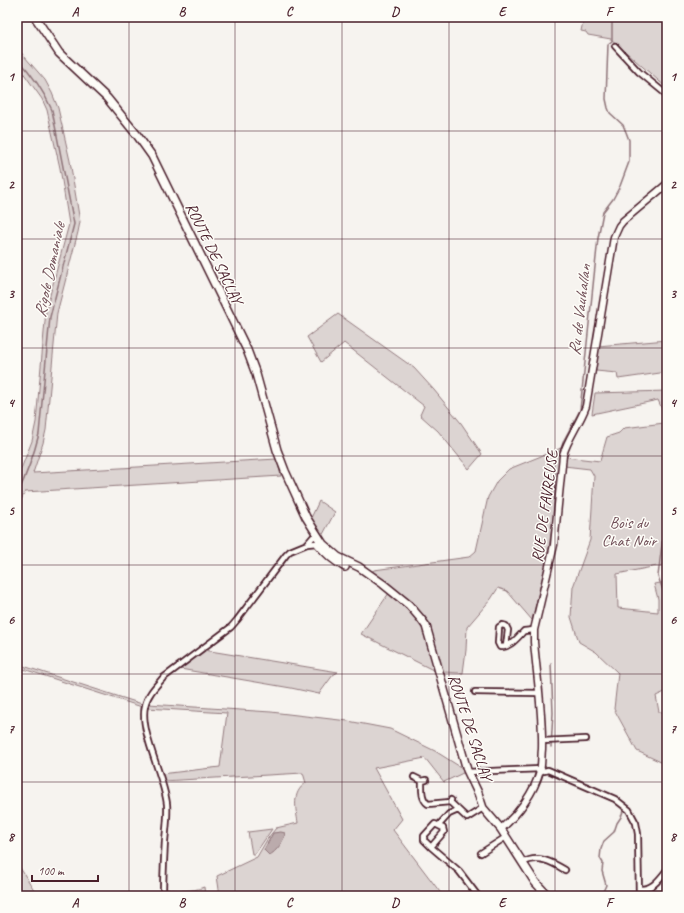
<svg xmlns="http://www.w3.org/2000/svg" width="684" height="913" font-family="Caveat,sans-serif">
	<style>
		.green { fill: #dcd4d2; stroke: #937a7e }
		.water { fill: #bbabac; stroke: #8e7378 }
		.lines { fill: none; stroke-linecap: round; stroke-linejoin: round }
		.stream { stroke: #8e7378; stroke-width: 1.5 }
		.minor-casing { stroke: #4a1f2b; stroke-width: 8 }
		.tertiary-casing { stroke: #4a1f2b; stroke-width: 9 }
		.secondary-casing { stroke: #4a1f2b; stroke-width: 10 }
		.minor { stroke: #fdfcf7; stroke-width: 4.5 }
		.tertiary { stroke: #fdfcf7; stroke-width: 6 }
		.secondary { stroke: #fdfcf7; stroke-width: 7 }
		.grid { fill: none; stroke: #4a1f2b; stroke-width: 1; stroke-opacity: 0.55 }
		.labels { text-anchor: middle; stroke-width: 3; stroke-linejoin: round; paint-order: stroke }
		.street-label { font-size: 16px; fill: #4a1f2b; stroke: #fdfcf7 }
		.park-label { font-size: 16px; fill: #6e4c55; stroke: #fdfcf7 }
		.water-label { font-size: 17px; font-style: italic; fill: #725058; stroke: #fdfcf7 }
		.neatline { fill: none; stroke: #4a1f2b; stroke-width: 1.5 }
		.grid-label { font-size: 13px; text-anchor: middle; font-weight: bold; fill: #4a1f2b }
	</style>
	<rect width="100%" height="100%" fill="#f6f3ef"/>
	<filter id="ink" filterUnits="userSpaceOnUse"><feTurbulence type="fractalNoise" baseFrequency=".025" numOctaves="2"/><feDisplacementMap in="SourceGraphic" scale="8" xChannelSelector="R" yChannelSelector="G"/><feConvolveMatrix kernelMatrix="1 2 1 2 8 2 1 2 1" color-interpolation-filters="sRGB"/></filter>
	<g filter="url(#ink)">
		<path class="green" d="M584 17H667V88L611 39 588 35 586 32 581 31Z
			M17 48 45 80 52 93 58 108 70 161 80 222 78 232 57 313 46 430 43 443 33 473 277 459 281 476 25 492 17 508V479L32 441 36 422 46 310 69 224 60 168 47 110 42 99 17 64Z
			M338 314 414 368 434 390 461 423 482 454 469 469 438 431 420 415 424 406 344 343 321 362 307 337Z
			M667 340V372L618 379 617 373 596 371 595 365 598 346Z
			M667 391V564L617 574 618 608 658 612V599L654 584 667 582V691L656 696 659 712H667V755L663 763 637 751 614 709 618 673 596 652 579 642 571 617 573 587 590 540 594 476 590 469 564 466 566 457 600 461 607 437 619 433 624 428 664 423 662 409 658 400 592 414 595 393Z
			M561 448 556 499 548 554 532 620 507 591 498 588 491 599 467 627 466 650 463 673 441 672 420 618 371 572 374 570 469 557 476 551 488 497 497 481 509 469Z
			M319 501 335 512 321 538 311 518Z
			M389 593 418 620V623L421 625 429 650 428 653 431 656 435 671 361 634Z
			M204 650 338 672 333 675 319 694 291 688 180 669Z
			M17 664 142 704V707L17 667Z
			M148 704 271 712 348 721 390 729 435 751 462 768 465 772 444 782 425 758 374 768 402 819 393 830 443 896H220L217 876 257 857 268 838 276 828 298 823C296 809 291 793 306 783L303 773 163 781 161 774 220 767 227 713 146 708Z
			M272 829 255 854H252L248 832Z
			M17 863 38 896H17Z
			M204 887 205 896H165V889C177 891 192 892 204 887Z"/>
		<path class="water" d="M281 832 285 833C285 839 276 853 269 855L264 850 273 833Z"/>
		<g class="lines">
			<path class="stream" d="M17 58C31 73 44 92 52 110L74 224 50 317 39 434C34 454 26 476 17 495
				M667 504 658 576 667 602
				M554 518 560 452 564 440 580 410 598 238 603 212 613 199 620 186 629 162V140L626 132 623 125 610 113 608 108 606 99 608 44 612 41V17
				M551 546 552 538
				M551 747 553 713 551 663
				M601 896 606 885 602 871 603 863 600 858 601 849 604 841 614 832 617 823 621 817 623 811 621 805"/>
			<g class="minor-casing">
				<path id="minor" d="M615 46 639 72 667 95
					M307 544 313 537H316L318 540
					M506 646 508 630 506 626 502 625 499 627 498 643 500 647C510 648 517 638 524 631L534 630
					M475 692 539 693
					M542 741 586 739
					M468 772 541 769 544 771 548 770 615 799 629 810 636 823 638 834 639 896
					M414 777 422 781 426 780
					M422 781C422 789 421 799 428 804L450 802
					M451 800 450 802 467 818 483 808
					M435 824 443 828 444 832 431 847 424 840V836Z
					M439 825 449 814 458 810
					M431 847 459 871 478 896
					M481 853 506 837
					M523 863C537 854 552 862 565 870
					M639 889C653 890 659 879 667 870
					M163 896C163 878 164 859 165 841 166 829 168 816 167 804 164 776 139 731 145 706 147 695 156 686 163 678L231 627 237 620 286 555 290 551 307 544 317 543"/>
			</g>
			<g class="tertiary-casing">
				<path id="tertiary" d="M501 829C518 814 534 793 540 771 542 764 541 756 542 749 543 714 537 677 534 642V630L554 545 563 455C568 438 580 423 586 406L614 237 619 226 623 221 667 184"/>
			</g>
			<g class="secondary-casing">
				<path id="secondary" d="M35 17 59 53 107 98 137 135 152 156 247 350 256 374 277 450 285 471 306 517 316 533 323 544 338 557 359 567 383 584 409 605 421 619 426 626 430 640 467 770 478 793 483 808 501 829 535 882 548 896
					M318 544C326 554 334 561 345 567"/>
			</g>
			<use href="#minor" class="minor"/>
			<use href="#tertiary" class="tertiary"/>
			<use href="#secondary" class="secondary"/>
		</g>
	</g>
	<path class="grid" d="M129 17V896M235 17V896M342 17V896M449 17V896M555 17V896M17 131H667M17 239H667M17 348H667M17 456H667M17 565H667M17 674H667M17 782H667"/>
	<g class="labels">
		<g class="street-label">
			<text transform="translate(215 253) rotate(64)" y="6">ROUTE DE SACLAY</text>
			<text transform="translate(544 506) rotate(-82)" y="6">RUE DE FAVREUSE</text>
			<text transform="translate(471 727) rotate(72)" y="6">ROUTE DE SACLAY</text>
		</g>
		<g class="park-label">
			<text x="629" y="528">Bois du<tspan x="629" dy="18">Chat Noir</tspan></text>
		</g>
		<g class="water-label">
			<text transform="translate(49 270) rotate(-78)" y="6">Rigole Domaniale</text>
			<text transform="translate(579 310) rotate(-83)" y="6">Ru de Vauhallan</text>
		</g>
	</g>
	<rect width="684" height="913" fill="none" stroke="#fdfcf7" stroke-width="44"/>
	<path d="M32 875v6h66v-6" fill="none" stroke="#4a1f2b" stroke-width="2"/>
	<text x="38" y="875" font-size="12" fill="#4a1f2b" stroke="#fdfcf7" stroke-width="3" paint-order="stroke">100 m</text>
	<rect x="22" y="22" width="640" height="869" class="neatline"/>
	<g class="grid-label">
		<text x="75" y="16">A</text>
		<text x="182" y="16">B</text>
		<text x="289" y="16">C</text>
		<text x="395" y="16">D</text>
		<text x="502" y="16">E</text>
		<text x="609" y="16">F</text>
		<text x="11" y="81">1</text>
		<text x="673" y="81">1</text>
		<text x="11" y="189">2</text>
		<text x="673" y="189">2</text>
		<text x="11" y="298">3</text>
		<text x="673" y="298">3</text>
		<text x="11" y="407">4</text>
		<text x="673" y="407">4</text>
		<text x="11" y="515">5</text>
		<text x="673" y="515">5</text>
		<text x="11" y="624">6</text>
		<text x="673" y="624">6</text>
		<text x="11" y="733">7</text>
		<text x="673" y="733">7</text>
		<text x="11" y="841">8</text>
		<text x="673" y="841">8</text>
		<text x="75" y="907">A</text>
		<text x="182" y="907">B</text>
		<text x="289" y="907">C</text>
		<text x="395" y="907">D</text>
		<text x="502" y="907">E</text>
		<text x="609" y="907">F</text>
	</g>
</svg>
